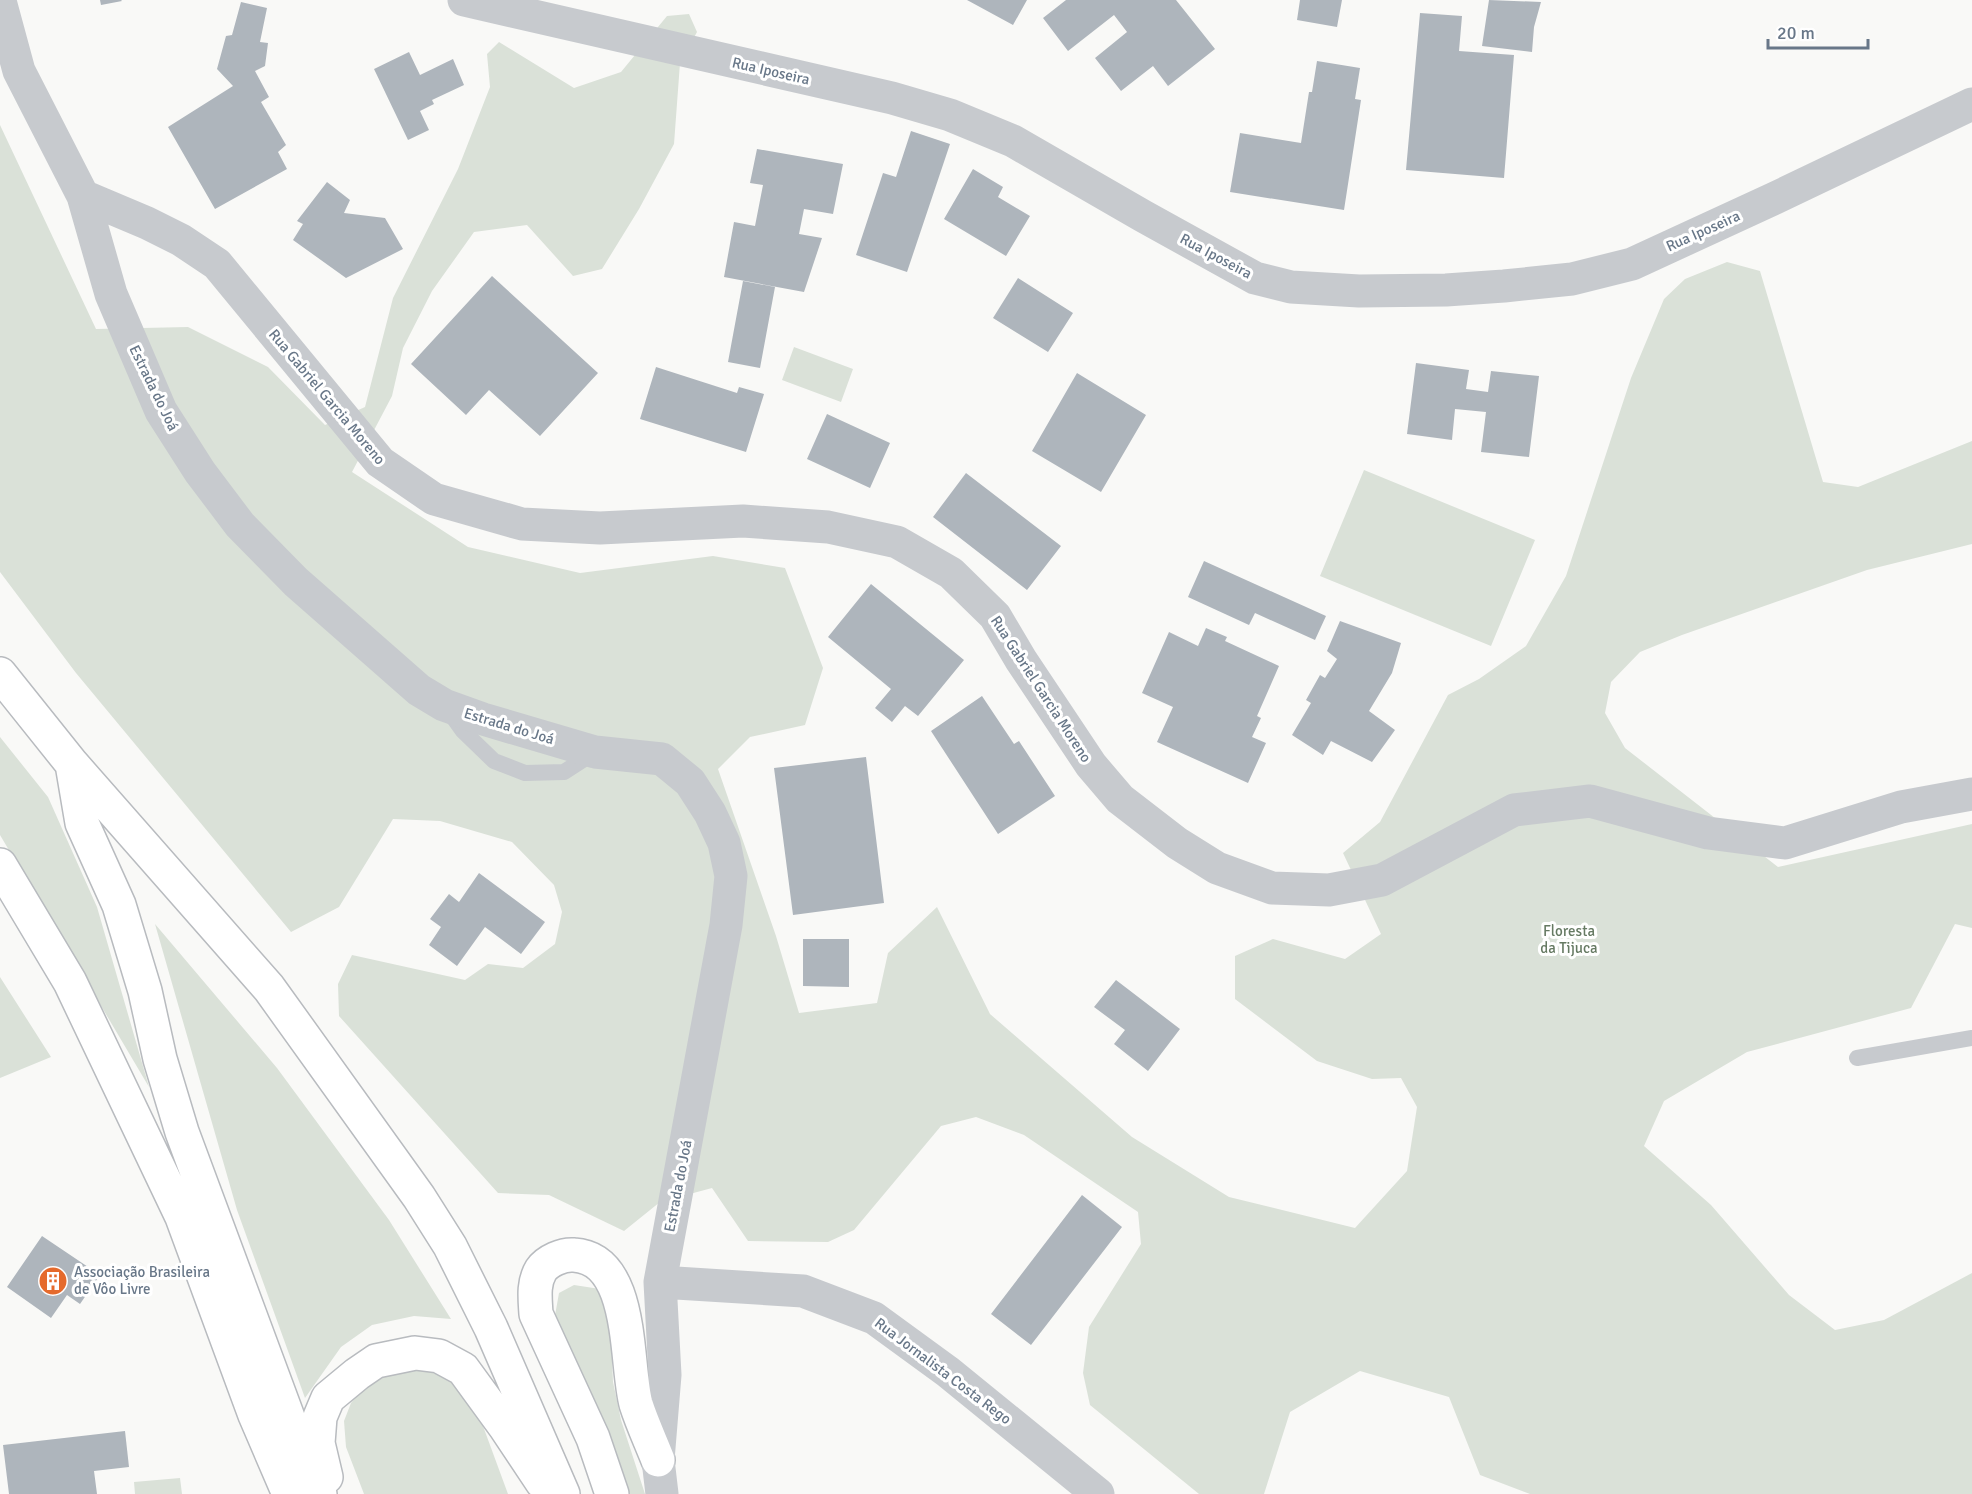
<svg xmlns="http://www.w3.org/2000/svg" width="1972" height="1494" font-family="Signika,sans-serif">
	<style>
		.green { fill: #dae1d8 }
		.building { fill: #aeb5bc }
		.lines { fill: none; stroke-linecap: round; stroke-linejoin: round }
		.highway-casing { stroke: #b8bbbf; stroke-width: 36 }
		.lane { stroke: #c7cace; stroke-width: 16 }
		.street { stroke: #c7cace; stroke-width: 33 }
		.highway { stroke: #fff; stroke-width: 33 }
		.labels { text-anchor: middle; stroke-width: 6; stroke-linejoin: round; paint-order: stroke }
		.street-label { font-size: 15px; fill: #687788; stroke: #fff }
		.park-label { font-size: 15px; fill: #667a63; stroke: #fff }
		.poi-label { font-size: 15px; fill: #687788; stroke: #fff; text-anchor: start }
	</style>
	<rect width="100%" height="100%" fill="#f9f9f7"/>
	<path class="green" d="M689 14 697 32 680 63 674 144 639 209 602 269 573 276 527 225 474 232 432 291 403 348 392 396 352 472 468 547 580 573 713 556 785 568 823 668 805 725 750 737 718 769 776 936 799 1013 877 1003 888 953 937 907 990 1014 1132 1137 1229 1197 1355 1228 1407 1171 1417 1107 1401 1078 1372 1079 1317 1061 1235 999V956L1273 939 1345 959 1381 934 1343 853 1380 822 1448 695 1479 679 1526 646 1566 576 1631 378 1664 299 1685 279 1727 262 1760 271 1823 482 1858 487 1972 441V544L1867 570 1682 635 1640 652 1611 682 1605 713 1625 748 1778 867 1972 824V928L1955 924 1911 1008 1747 1052 1664 1101 1644 1146 1711 1205 1789 1295 1835 1330 1884 1320 1972 1273V1494H1530L1480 1475 1449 1397 1360 1371 1290 1412 1264 1494H1199L1090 1405 1083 1373 1089 1327 1141 1244 1138 1212 1024 1135 976 1117 941 1126 854 1230 828 1242 748 1241 712 1188 660 1202 624 1231 549 1195 498 1193 339 1016 338 984 352 955 465 980 488 964 523 968 555 944 562 912 554 885 512 842 440 821 393 819 339 907 291 932 76 673 0 572V125L96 329 188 327 268 367 325 425 365 407 393 298 458 169 490 87 487 54 499 42 574 88 621 72 667 16Z
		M794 347 853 369 841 402 782 380Z
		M1364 470 1535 540 1491 646 1320 576Z
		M0 737 48 797 97 907 149 1087 0 835Z
		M155 924 277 1068 389 1220 451 1319 414 1316 372 1325 341 1347 305 1398 237 1210Z
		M0 977 51 1057 0 1078Z
		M574 1285 600 1289 610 1315 613 1382 621 1420 645 1494H630L554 1321 559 1293Z
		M417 1366 445 1373 476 1407 508 1494H364L346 1447 344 1421 351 1403 366 1385 389 1371Z
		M180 1478 182 1494H135L134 1482Z"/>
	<path class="building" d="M100 0H121L122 1 101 5Z
		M967 0H1027L1013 25Z
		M1066 0H1176L1215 49 1168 86 1153 66 1121 91 1095 58 1127 32 1114 15 1068 51 1043 18Z
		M1300 0H1342L1337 27 1297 20Z
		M1489 0 1541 2 1534 27 1532 52 1482 46Z
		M241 2 267 8 260 42 268 43 265 66 255 71 269 97 261 102 286 145 278 152 287 169 215 209 168 127 233 86 217 69 226 36 232 35Z
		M1420 13 1462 16 1459 51 1514 55 1504 178 1406 170Z
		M409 52 420 75 453 59 464 85 432 100 434 104 420 111 429 130 408 140 374 69Z
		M1317 61 1360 68 1355 99 1361 100 1344 210 1230 192 1240 133 1301 143 1309 92H1312Z
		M911 131 950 144 907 272 856 255 883 173 896 177Z
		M757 149 843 164 833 214 804 209 799 234 822 238 804 292 724 277 734 222 755 226 763 185 750 183Z
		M973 169 1003 187 998 197 1030 216 1006 256 944 219Z
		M327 182 350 200 344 213 385 218 403 249 346 278 293 240 303 224 297 221Z
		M492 276 598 373 540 436 489 390 466 415 411 364Z
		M1018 278 1073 313 1048 352 993 318Z
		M743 281 775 287 760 368 728 362Z
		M1416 363 1469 370 1466 389 1488 392 1491 371 1539 376 1529 457 1481 452 1486 412 1455 409 1452 440 1407 434Z
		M656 367 737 393 739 387 764 394 746 452 640 419Z
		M1077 373 1146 415 1101 492 1032 451Z
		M827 414 890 443 870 488 807 459Z
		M966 473 1061 546 1027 590 933 517Z
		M1204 561 1326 616 1315 640 1255 613 1249 625 1188 597Z
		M871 584 964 660 918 716 905 706 892 722 875 708 891 689 828 637Z
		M1340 621 1401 643 1392 673 1369 711 1395 730 1372 762 1331 741 1323 755 1292 735 1311 703 1306 700 1320 675 1325 678 1337 659 1327 651Z
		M1206 628 1227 637 1225 641 1279 666 1257 716 1261 718 1252 737 1266 743 1248 783 1157 742 1173 707 1142 693 1169 632 1198 646Z
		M982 696 1014 744 1019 741 1055 796 998 834 931 731Z
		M866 757 884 903 793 915 774 768Z
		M479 873 545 922 521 954 485 927 457 966 429 945 441 927 430 919 449 894 459 902Z
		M803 939H849V987L803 986Z
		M1116 980 1180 1029 1148 1071 1114 1044 1125 1030 1094 1007Z
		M1082 1195 1122 1227 1031 1345 991 1314Z
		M42 1236 100 1275 80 1304 67 1295 51 1318 7 1287Z
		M125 1431 129 1467 94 1471 97 1494H9L3 1445Z"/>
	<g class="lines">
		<g class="highway-casing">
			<path id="highway" d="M0 674 72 764 269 988 419 1197 450 1246 491 1328 563 1494
				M72 764 82 823 119 905 145 991 160 1059 182 1132 299 1447 320 1494
				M0 865 70 982 182 1217 255 1415 289 1494
				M326 1477 318 1443 320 1417 328 1398 357 1374 376 1361 415 1353 439 1356 463 1369 506 1428 542 1482
				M612 1494 593 1438 536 1314C535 1298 533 1283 541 1270 547 1261 563 1254 574 1255 635 1259 625 1364 636 1404 642 1423 651 1442 658 1460"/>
		</g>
		<path class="lane" d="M448 710 463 731 494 761 525 773 564 772 595 752
			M1857 1058 1972 1038"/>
		<path class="street" d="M464 0 892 98 950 115 1013 141 1143 216 1255 278 1291 287 1359 291 1446 290 1504 286 1572 279 1632 264 1773 199 1972 104
			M0 1 19 71 83 196 111 294 161 411 200 472 240 525 296 582 419 690 444 705 483 719 595 752 662 759 690 782 710 813 724 843 731 876 726 925 660 1282 665 1375 658 1460 662 1494
			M83 196 147 223 181 240 217 264 380 462 434 499 522 524 600 528 743 521 828 527 897 542 951 573 995 616 1021 660 1091 765 1120 799 1177 843 1217 868 1272 888 1329 890 1382 880 1514 810 1590 801 1708 833 1785 843 1901 807 1972 794
			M660 1282 803 1291 874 1318 948 1372 1098 1494"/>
		<use href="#highway" class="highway"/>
	</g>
	<defs>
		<g id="building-disc" transform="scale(1.5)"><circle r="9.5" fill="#e56a2c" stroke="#fff"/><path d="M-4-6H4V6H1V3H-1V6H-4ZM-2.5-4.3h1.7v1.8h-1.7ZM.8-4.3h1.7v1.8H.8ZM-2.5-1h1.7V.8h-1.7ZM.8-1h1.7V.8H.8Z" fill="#fff"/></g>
	</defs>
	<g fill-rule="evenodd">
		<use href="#building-disc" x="53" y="1281"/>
	</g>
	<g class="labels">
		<g class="street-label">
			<text transform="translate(771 71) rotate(13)" y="5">Rua Iposeira</text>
			<text transform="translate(1703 231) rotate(-24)" y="5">Rua Iposeira</text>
			<text transform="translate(1216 256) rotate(28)" y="5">Rua Iposeira</text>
			<text transform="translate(154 388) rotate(64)" y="5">Estrada do Joá</text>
			<text transform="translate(327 397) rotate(50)" y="5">Rua Gabriel Garcia Moreno</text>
			<text transform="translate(1041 689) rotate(57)" y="5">Rua Gabriel Garcia Moreno</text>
			<text transform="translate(509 726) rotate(17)" y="5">Estrada do Joá</text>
			<text transform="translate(678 1186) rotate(-79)" y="5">Estrada do Joá</text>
			<text transform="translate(943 1371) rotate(37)" y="5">Rua Jornalista Costa Rego</text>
		</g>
		<g class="park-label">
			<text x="1569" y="936">Floresta<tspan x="1569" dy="17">da Tijuca</tspan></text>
		</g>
		<g class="poi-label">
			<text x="74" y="1277">Associação Brasileira<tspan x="74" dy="17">de Vôo Livre</tspan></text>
		</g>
	</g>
	<path d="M1768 39v9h100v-9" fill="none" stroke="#687788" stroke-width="3"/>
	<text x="1777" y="39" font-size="18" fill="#687788" stroke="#ffffff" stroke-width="4.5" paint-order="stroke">20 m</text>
</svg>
